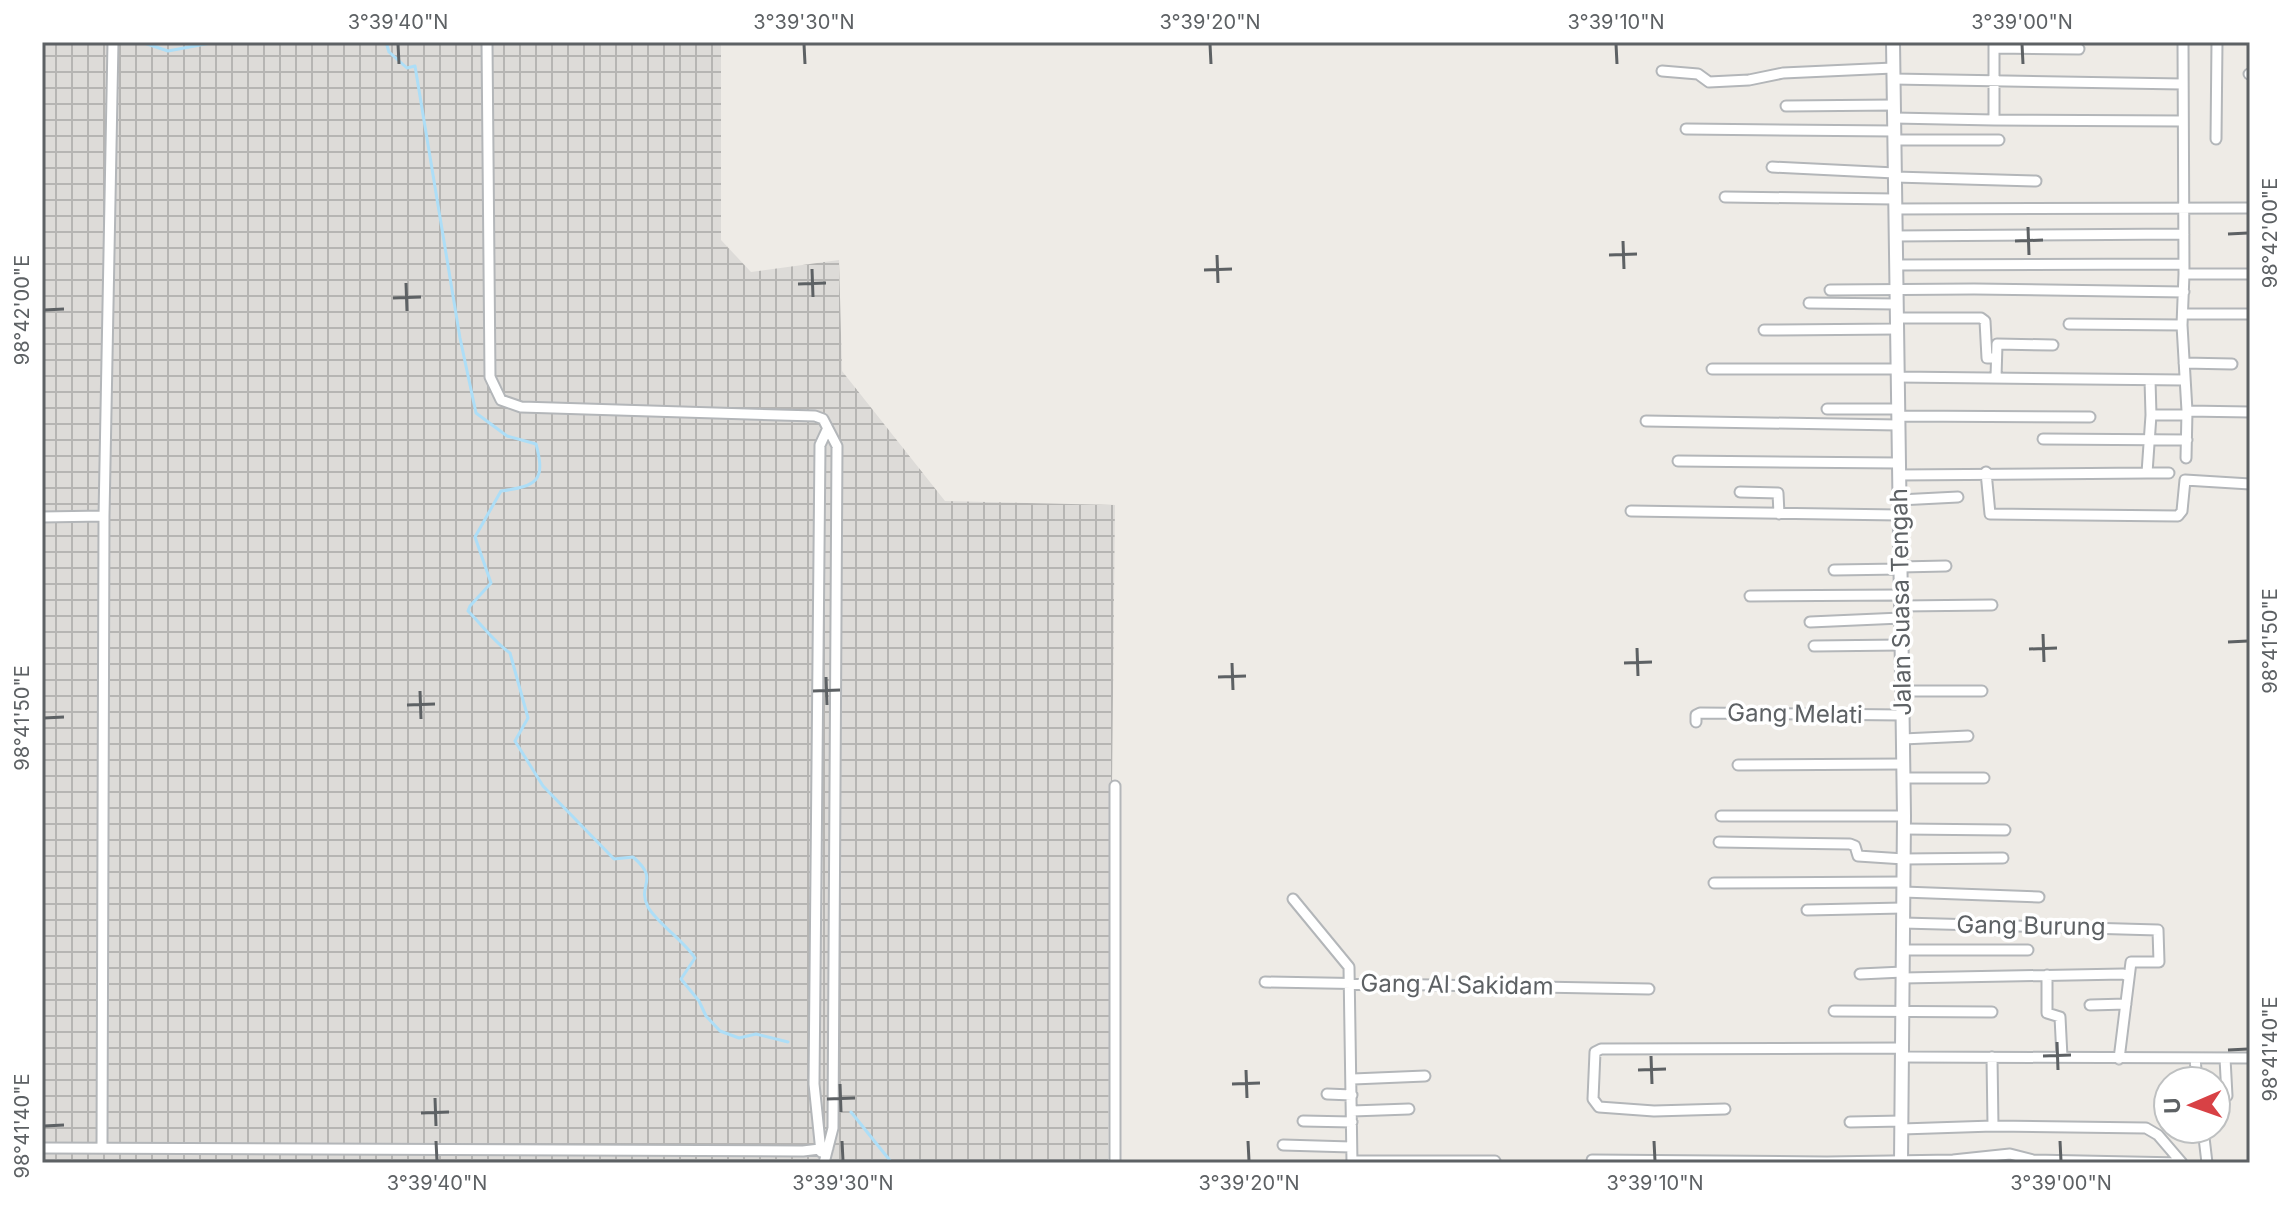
<svg xmlns="http://www.w3.org/2000/svg" width="2292" height="1205" font-family="Inter,sans-serif">
	<style>
		.industrial { fill: url(#industrial-grid) }
		.lines { fill: none; stroke-linecap: round; stroke-linejoin: round }
		.stream { stroke: #addef7; stroke-width: 3 }
		.street-casing { stroke: #b3b6b9; stroke-width: 13 }
		.secondary-casing { stroke: #b2b5b9; stroke-width: 16 }
		.street { stroke: #fff; stroke-width: 9 }
		.secondary { stroke: #fff; stroke-width: 12 }
		.ticks { fill: none; stroke: #5d6164; stroke-width: 3 }
		.labels { text-anchor: middle; stroke-width: 7; stroke-linejoin: round; paint-order: stroke }
		.street-label { font-size: 24px; fill: #5d6164; stroke: #fff }
		.neatline { fill: none; stroke: #5d6164; stroke-width: 3 }
		.ticks-label { font-size: 20px; text-anchor: middle; fill: #5d6164 }
	</style>
	<defs>
		<pattern id="industrial-grid" width="8" height="8" patternUnits="userSpaceOnUse" patternTransform="scale(2)"><rect width="8" height="8" fill="#dddbd8"/><path d="M0 4h8M4 0v8" fill="none" stroke="#b6b5b3"/></pattern>
	</defs>
	<rect width="100%" height="100%" fill="#eeebe6"/>
	<path class="industrial" d="M42 42H721V240L751 272 839 260 842 371 945 501 1115 505 1108 1163H42Z"/>
	<g class="lines">
		<path class="stream" d="M141 42 168 51 216 42
			M386 42 389 52 407 68 415 66 460 338 476 413 507 436 536 444C546 481 537 486 501 491L475 537 491 583 470 606 468 611C483 626 493 641 510 653L528 718 515 741 543 786 614 859 633 857C661 881 636 884 648 907 657 923 683 940 695 958L681 979 699 1001 706 1016 720 1031 739 1038 756 1034 788 1042
			M851 1112 892 1163"/>
		<g class="street-casing">
			<path id="street" d="M487 42 490 377 501 400 521 407 815 416 823 419 837 446 833 1128 824 1163
				M1994 42V120L2183 121
				M2183 42 2184 274 2182 325 2187 411 2186 458
				M1994 48 2079 49
				M1662 71 1698 74 1709 82 1749 80 1783 73 1893 68
				M2249 74H2250
				M1893 79 2182 84
				M1786 106 1894 105
				M1894 118 1994 120
				M1686 129 1894 131
				M2216 139 2217 42
				M1894 140H1999
				M1772 167 1895 173
				M1895 177 2036 181
				M1725 197 1895 199
				M1895 209 2250 208
				M1895 236 2184 234
				M1896 265 2184 264
				M2184 274H2250
				M1830 290 1974 289 2184 292
				M1809 303 1896 304
				M2183 314H2250
				M1896 318H1981L1985 321 1987 358H1995
				M2069 324 2182 325
				M1764 330 1897 329
				M2184 363 2232 364
				M1712 369H1897
				M1897 377 2184 380
				M1996 377 1997 344 2053 345
				M2150 380 2151 415 2147 473H2169
				M1827 409H1898
				M2187 411 2250 412
				M2151 415H2187
				M1898 416 2090 417
				M1646 421 1898 425
				M2043 439 2187 440
				M1678 461 1898 463
				M1986 472 1990 514 2178 516 2182 511 2185 480 2250 484
				M1899 475 2147 473
				M1740 492 1778 493 1779 514
				M1899 500 1958 497
				M1631 511 1899 515
				M42 517 104 516
				M1900 567 1946 566
				M1834 570 1900 569
				M1750 596 1900 595
				M1901 606 1992 605
				M1810 622 1901 618
				M1814 646 1901 645
				M1902 691H1982
				M1696 722V715L1700 713 1902 715
				M1903 739 1968 736
				M1738 765 1903 764
				M1903 778H1984
				M1721 816H1904
				M1904 829 2005 830
				M1719 842 1850 844 1855 846 1858 856 1904 859 2003 858
				M1714 883 1903 882
				M1903 892 2039 897
				M1293 899 1349 967 1352 1163
				M1807 910 1903 908
				M1903 923 2158 930 2159 962H2131L2119 1059
				M1903 950H2028
				M1860 974 1903 972
				M2047 975V1013L2060 1017 2062 1057
				M1903 978 2123 974 2128 976
				M1265 982 1649 989
				M2090 1005 2126 1004
				M1834 1011 1992 1012
				M1902 1057 2250 1058
				M1992 1057 1993 1126
				M2195 1058 2197 1081
				M2225 1058 2227 1096
				M1353 1079 1425 1076
				M1327 1094 1352 1095
				M1725 1109 1654 1111 1599 1107 1593 1099 1595 1052 1601 1049 1902 1048
				M1352 1111 1409 1109
				M1303 1121 1352 1122
				M1850 1122 1902 1121
				M1902 1129 1993 1126 2146 1128 2158 1135 2182 1163
				M2203 1129 2207 1163
				M1283 1145 1351 1147
				M42 1148 803 1151 828 1148
				M102 1148 104 516 113 42
				M821 1152 814 1084 820 445 827 430
				M1592 1160 1827 1162 1953 1160 2010 1154 2033 1160 2181 1163
				M1352 1161H1495
				M1115 1163V786"/>
		</g>
		<g class="secondary-casing">
			<path id="secondary" d="M1893 42 1904 816 1901 1163"/>
		</g>
		<use href="#street" class="street"/>
		<use href="#secondary" class="secondary"/>
	</g>
	<path class="ticks" d="M398 44 399 64M804 44 805 64M1210 44 1211 64M1616 44 1617 64M2022 44 2023 64M2028 227 2029 255M2228 234 2248 233M1623 241 1624 269M2015 241 2043 240M1217 255 1218 283M1609 255 1637 254M812 269 813 297M1204 270 1232 269M406 283 407 311M798 284 826 283M393 298 421 297M44 310 64 309M2043 634 2044 662M2228 642 2248 641M1637 648 1638 676M2029 649 2057 648M1232 663 1233 690M1624 663 1652 662M826 677 827 705M1218 677 1246 676M420 691 421 719M813 691 840 690M407 705 435 704M44 718 64 717M2057 1042 2058 1070M2228 1050 2248 1049M1651 1056 1652 1084M2043 1056 2071 1055M1246 1070 1247 1098M1638 1070 1666 1069M840 1084 841 1112M1232 1084 1260 1083M435 1098 436 1126M827 1099 855 1098M421 1113 449 1112M44 1126 64 1125M436 1141 437 1161M842 1141 843 1161M1248 1141 1249 1161M1654 1141 1655 1161M2060 1141 2061 1161"/>
	<g class="labels">
		<g class="street-label">
			<text transform="translate(1901 602) rotate(-91)" y="8">Jalan Suasa Tengah</text>
			<text transform="translate(1795 714) rotate(1)" y="8">Gang Melati</text>
			<text transform="translate(2031 926) rotate(1)" y="8">Gang Burung</text>
			<text transform="translate(1457 985) rotate(1)" y="8">Gang Al Sakidam</text>
		</g>
	</g>
	<rect width="2292" height="1205" fill="none" stroke="#ffffff" stroke-width="88"/>
	<g transform="translate(2192 1105) rotate(268)"><circle r="38" fill="#ffffff" stroke="#bec0c1" stroke-width="2"/>
	<path d="M0-6L14 30L0 20L-14 30Z" fill="#d84145"/>
	<text y="-12" font-size="22" font-weight="bold" text-anchor="middle" fill="#5d6164">U</text>
	</g>
	<rect x="44" y="44" width="2204" height="1117" class="neatline"/>
	<g class="ticks-label">
		<text x="398" y="29">3°39'40"N</text>
		<text x="804" y="29">3°39'30"N</text>
		<text x="1210" y="29">3°39'20"N</text>
		<text x="1616" y="29">3°39'10"N</text>
		<text x="2022" y="29">3°39'00"N</text>
		<text transform="translate(2270 233) rotate(-90)" y="7">98°42'00"E</text>
		<text transform="translate(22 310) rotate(-90)" y="7">98°42'00"E</text>
		<text transform="translate(2270 641) rotate(-90)" y="7">98°41'50"E</text>
		<text transform="translate(22 718) rotate(-90)" y="7">98°41'50"E</text>
		<text transform="translate(2270 1049) rotate(-90)" y="7">98°41'40"E</text>
		<text transform="translate(22 1126) rotate(-90)" y="7">98°41'40"E</text>
		<text x="437" y="1190">3°39'40"N</text>
		<text x="843" y="1190">3°39'30"N</text>
		<text x="1249" y="1190">3°39'20"N</text>
		<text x="1655" y="1190">3°39'10"N</text>
		<text x="2061" y="1190">3°39'00"N</text>
	</g>
</svg>
